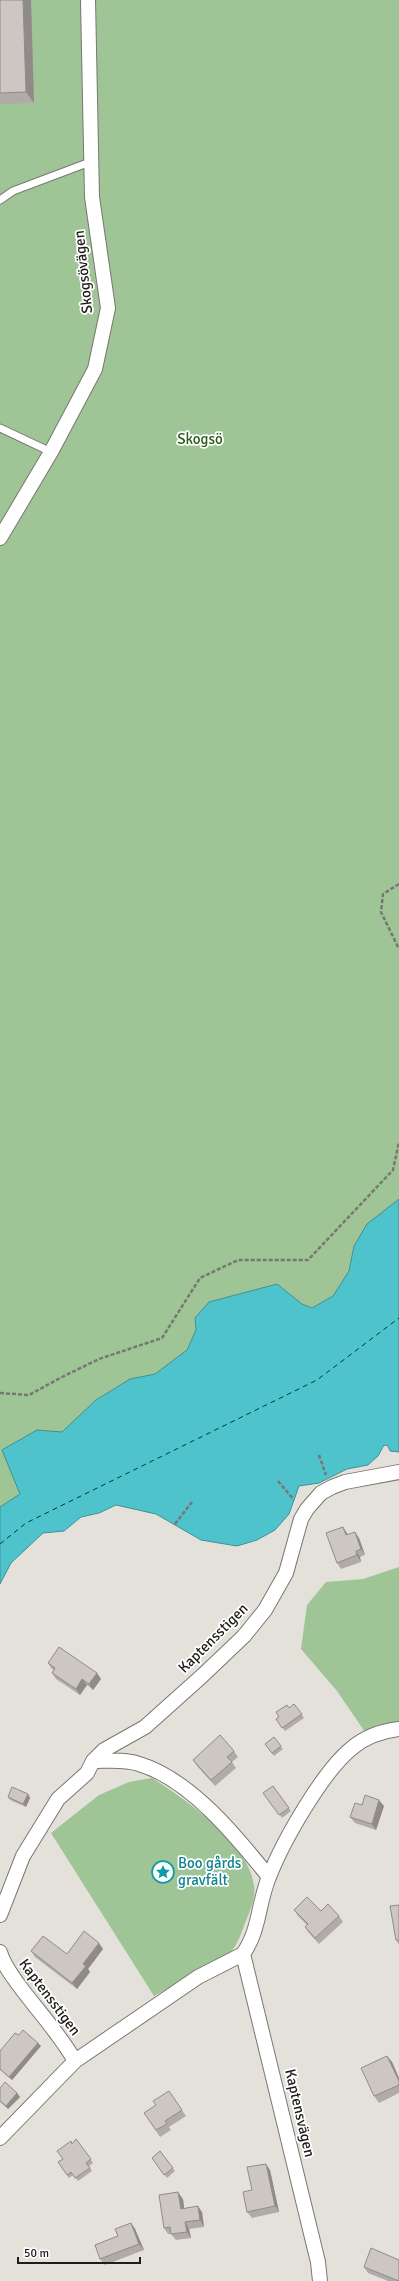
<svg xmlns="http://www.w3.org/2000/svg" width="399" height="2281" font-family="Signika,sans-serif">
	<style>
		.green { fill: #9fc495 }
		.water { fill: #4fc3cb; stroke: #409196 }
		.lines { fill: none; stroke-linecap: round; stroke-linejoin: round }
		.ferry { stroke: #00393d; stroke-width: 1; stroke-dasharray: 5 4; stroke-linecap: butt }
		.service-casing { stroke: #7a7772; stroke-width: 9 }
		.minor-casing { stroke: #7a7772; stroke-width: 16 }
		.path { stroke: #797773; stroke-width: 2.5; stroke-dasharray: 4 2; stroke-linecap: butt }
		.service { stroke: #fff; stroke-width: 7 }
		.minor { stroke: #fff; stroke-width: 14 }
		.wall { fill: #b0aba8 }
		.shaded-wall { fill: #908b88 }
		.building { fill: #cdc7c3; stroke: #908b88 }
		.labels { text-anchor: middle; stroke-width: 3.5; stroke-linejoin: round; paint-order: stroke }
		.street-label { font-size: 15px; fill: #1d1c1a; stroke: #fff }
		.park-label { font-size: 15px; fill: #2a5a1a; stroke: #fff }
		.culture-label { font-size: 15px; fill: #0d838f; stroke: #fff; text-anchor: start }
	</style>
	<rect width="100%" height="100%" fill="#e4e1db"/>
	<path class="green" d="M0 0H399V1349L0 1542Z
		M399 1567V1724L365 1732 337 1691 301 1649 307 1605 326 1582 363 1579Z
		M152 1778C184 1798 249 1844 254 1885 256 1898 250 1911 245 1923 241 1934 236 1949 226 1957 208 1970 175 1984 154 1996L51 1833 99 1795 129 1782Z"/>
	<path class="water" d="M399 1199V1452L390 1451 388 1446 384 1445 378 1456 368 1465 347 1469 319 1483 299 1486 289 1514 275 1530 257 1540 237 1546 201 1540 156 1514 116 1505 99 1513 81 1517 64 1531 43 1533 11 1563 0 1584V1507L20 1494 2 1450 37 1430 62 1432 96 1400 130 1379 155 1374 187 1350 196 1330 195 1318 209 1302 277 1284 302 1304 312 1308 333 1296 349 1271 354 1246 367 1224Z"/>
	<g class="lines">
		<path class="ferry" d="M0 1544 26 1523 317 1380 399 1318"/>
		<g class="service-casing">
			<path id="service" d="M0 200 13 191 90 162
				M0 428 51 452"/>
		</g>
		<g class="minor-casing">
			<path id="minor" d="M0 538 51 452 95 369 108 308 92 197 88 0
				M93 1761C108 1761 125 1759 139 1764 190 1779 237 1837 269 1877
				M0 1915 23 1856 58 1799 87 1773 93 1761 104 1750 145 1727 202 1676 244 1636 265 1610 286 1573 301 1519 307 1509 321 1493 332 1487 345 1482 399 1472
				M0 1952C3 1964 11 1974 18 1984 37 2010 59 2033 75 2061
				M243 1954C260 1930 258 1903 269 1877 283 1841 323 1771 352 1748 365 1737 382 1731 399 1729
				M0 2138 75 2061 198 1977 243 1954 318 2262 320 2281"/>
		</g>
		<path class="path" d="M399 884 383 894 381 912 399 949
			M0 1393 29 1395 62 1377 99 1359 162 1338 200 1278 238 1260H308L393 1170 399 1142
			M319 1455 326 1475
			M278 1481 294 1500
			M175 1524 192 1502"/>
		<use href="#service" class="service"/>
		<use href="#minor" class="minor"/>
	</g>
	<path class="wall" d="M0 0H31L34 103 0 104Z
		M347 1534 359 1538 365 1555 360 1557 361 1562 341 1569 337 1563Z
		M48 1663 97 1673 101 1679 93 1690 87 1685 80 1695 56 1679 52 1673 54 1670 52 1669Z
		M294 1704 304 1718 285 1731 276 1719 289 1708Z
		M274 1737 283 1749 274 1756 265 1744Z
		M234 1751 238 1757 232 1762 236 1768 215 1786 197 1766 193 1760Z
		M273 1786 291 1811 282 1818 263 1793Z
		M28 1794 30 1798 26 1807 10 1800 8 1797Z
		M384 1806 376 1830 355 1823 350 1817Z
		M399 1905V1945L396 1940Z
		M294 1910 321 1911 339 1916 343 1922 319 1944 309 1933 305 1927 307 1925 298 1916Z
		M103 1949 88 1969 90 1972 77 1989 35 1957 31 1951 67 1954Z
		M41 2046 12 2080 0 2070V2051Z
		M387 2056 392 2062 399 2078V2093L379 2103 374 2096Z
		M0 2088 17 2093 20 2097 8 2109 0 2102Z
		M169 2091 186 2116 169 2127 171 2130 160 2137 144 2113 156 2105Z
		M76 2139 93 2163 89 2166 92 2171 78 2181 73 2175 69 2178 58 2162 63 2159Z
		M160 2151 175 2171 167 2178 152 2158Z
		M270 2170 279 2212 252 2218 247 2212 252 2190Z
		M183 2199 184 2208 202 2212 204 2227 189 2229 191 2238 176 2240 171 2234H168L164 2228Z
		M131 2223 135 2229 144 2250 105 2265 100 2259 118 2236Z
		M364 2267 399 2281H388L368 2273Z"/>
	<path class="shaded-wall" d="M23 0H31L34 103 26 92Z
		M343 1527 347 1533 350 1541 346 1535Z
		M355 1532 359 1538 365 1555 361 1549Z
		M356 1551 360 1557 361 1562 357 1555Z
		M97 1673 101 1679 93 1690 89 1684Z
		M82 1679 87 1685 80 1695 76 1689Z
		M28 1794 30 1798 26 1807 23 1804Z
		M379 1800 384 1806 376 1830 372 1824Z
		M99 1943 103 1949 88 1969 90 1972 77 1989 72 1983 83 1964Z
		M38 2043 41 2046 12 2080 9 2077Z
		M387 2056 392 2062 399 2078V2081Z
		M17 2093 20 2097 8 2109 6 2106Z
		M266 2164 270 2170 279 2212 275 2206Z
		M178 2192 183 2199 185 2215 181 2209Z
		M198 2206 202 2212 204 2227 200 2220Z
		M185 2222 189 2229 191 2238 187 2232Z
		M131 2223 135 2229 144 2250 139 2244Z"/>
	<path class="building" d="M0 0H23L26 92 0 93Z
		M343 1527 346 1535 355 1532 361 1549 356 1551 357 1555 337 1563 326 1533Z
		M59 1647 97 1673 89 1684 82 1679 76 1689 52 1673 55 1668 48 1663Z
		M294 1704 302 1714 282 1728 276 1719 279 1717 276 1712 287 1705 289 1708Z
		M220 1735 234 1751 227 1757 232 1762 211 1780 193 1760Z
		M274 1737 281 1746 272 1753 265 1744Z
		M273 1786 289 1808 279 1815 263 1793Z
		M12 1787 28 1794 23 1804 8 1797Z
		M365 1795 379 1800 372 1824 350 1817 355 1803 362 1805Z
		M307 1897 321 1911 328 1904 339 1916 315 1938 305 1927 308 1924 294 1910Z
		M399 1905V1940H396L390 1906Z
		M84 1931 99 1943 83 1964 86 1966 72 1983 31 1951 43 1936 67 1954Z
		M23 2030 38 2043 9 2077 0 2069V2051L15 2033 19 2035Z
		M387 2056 399 2081V2085L374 2096 361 2068Z
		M5 2082 17 2093 6 2106 0 2101V2088Z
		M169 2091 182 2110 165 2121 167 2124 156 2130 144 2113 156 2105 153 2101Z
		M76 2139 91 2159 86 2163 90 2168 75 2178 71 2172 67 2175 58 2162 63 2159 57 2151 71 2141 72 2144Z
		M160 2151 173 2168 164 2175 152 2158Z
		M266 2164 275 2206 247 2212 243 2192 252 2190 247 2167Z
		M178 2192 181 2209 198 2206 200 2220 185 2222 187 2232 171 2234 170 2227 164 2228 159 2195Z
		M131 2223 139 2244 100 2259 95 2245 118 2236 115 2229Z
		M371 2248 399 2260V2281L364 2267Z"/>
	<defs>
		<g id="sight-ring" transform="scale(1.15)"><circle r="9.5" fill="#fff" stroke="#0f9aa8" stroke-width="1.5"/><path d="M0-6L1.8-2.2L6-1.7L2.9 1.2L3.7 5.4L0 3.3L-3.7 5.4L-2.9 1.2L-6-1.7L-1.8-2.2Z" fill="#0f9aa8"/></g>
	</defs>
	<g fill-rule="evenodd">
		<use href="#sight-ring" x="163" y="1872"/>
	</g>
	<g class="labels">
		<g class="street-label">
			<text transform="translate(83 272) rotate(-96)" y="5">Skogsövägen</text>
			<text transform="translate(213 1638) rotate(-45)" y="5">Kaptensstigen</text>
			<text transform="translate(50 1997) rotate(53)" y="5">Kaptensstigen</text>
			<text transform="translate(300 2113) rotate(77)" y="5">Kaptensvägen</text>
		</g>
		<g class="park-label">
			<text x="200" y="444">Skogsö</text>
		</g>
		<g class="culture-label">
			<text x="178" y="1868">Boo gårds<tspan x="178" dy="17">gravfält</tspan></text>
		</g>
	</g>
	<path d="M18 2257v6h122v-6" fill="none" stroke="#1d1c1a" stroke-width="2"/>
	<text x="24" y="2257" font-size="12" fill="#1d1c1a" stroke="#ffffff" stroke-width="3" paint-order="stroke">50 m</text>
</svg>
